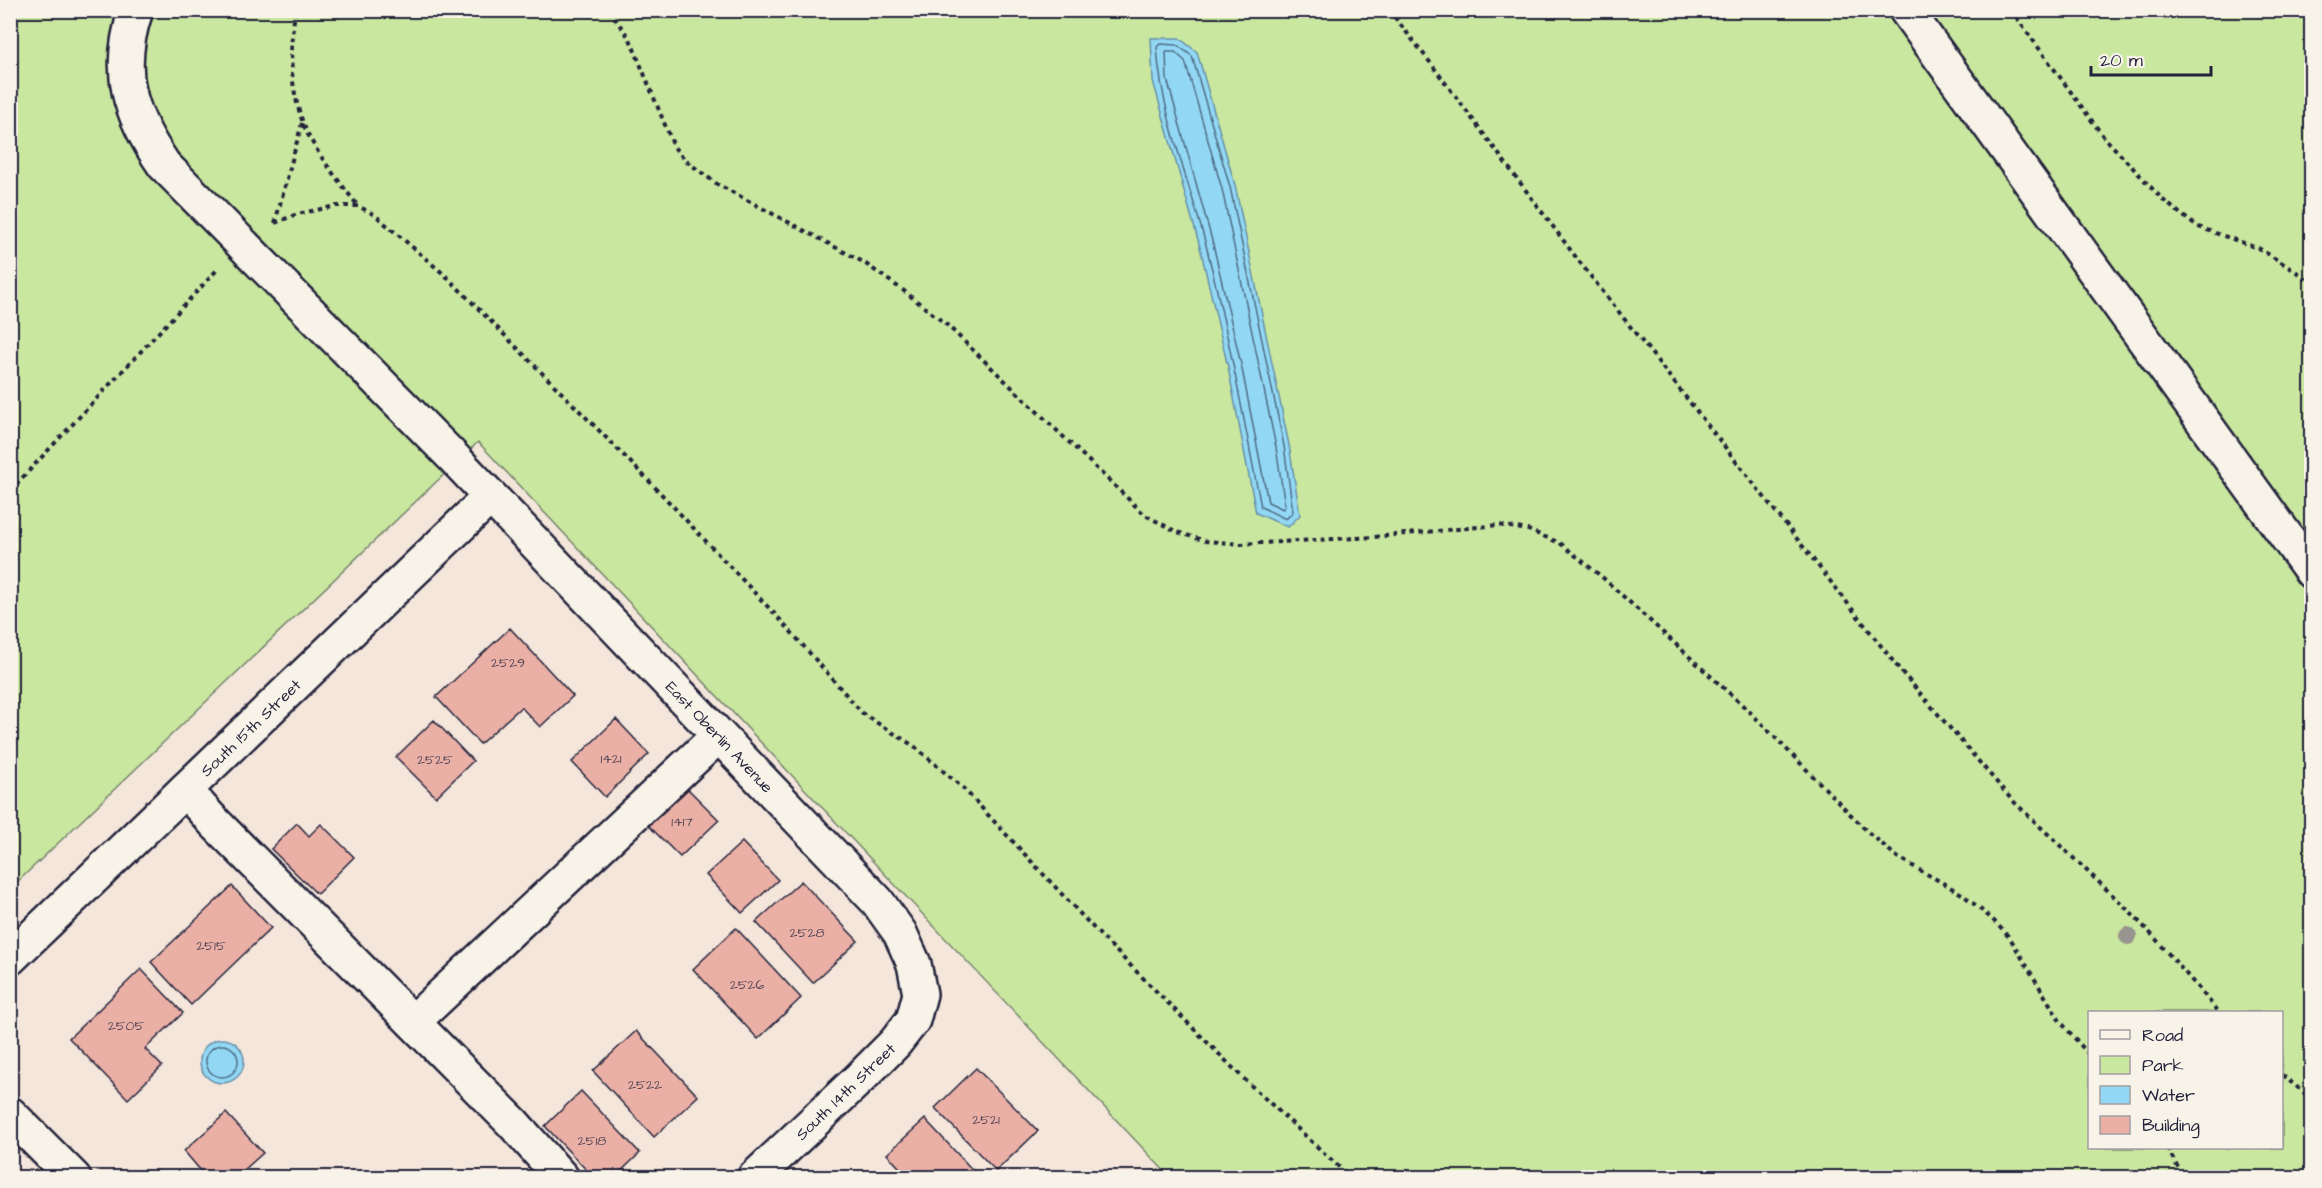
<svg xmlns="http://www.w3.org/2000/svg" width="2322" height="1188" font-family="'Architects Daughter',sans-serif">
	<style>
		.green { fill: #c9e79f; stroke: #76846d; stroke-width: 1.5; fill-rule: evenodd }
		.water { fill: #92d8f4; stroke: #658faa; stroke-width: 1.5 }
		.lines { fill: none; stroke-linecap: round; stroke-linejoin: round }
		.shore { stroke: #4f6b85; stroke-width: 1.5 }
		.building { fill: #eab0a6; stroke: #22223b; stroke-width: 1.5 }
		.minor-casing { stroke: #22223b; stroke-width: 38 }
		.path { stroke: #22223b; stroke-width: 4; stroke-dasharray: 4.5 4.5; stroke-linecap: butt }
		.minor { stroke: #f7f3e8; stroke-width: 33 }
		.tree { fill: #989591 }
		.labels { text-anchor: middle; stroke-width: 5; stroke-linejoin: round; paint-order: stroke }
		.number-label { font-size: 14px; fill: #544656 }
		.street-label { font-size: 16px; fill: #22223b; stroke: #f7f3e8 }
	</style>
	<rect width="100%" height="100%" fill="#f4e6db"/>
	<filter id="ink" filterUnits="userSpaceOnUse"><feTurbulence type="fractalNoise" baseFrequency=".0167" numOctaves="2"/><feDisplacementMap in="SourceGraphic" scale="12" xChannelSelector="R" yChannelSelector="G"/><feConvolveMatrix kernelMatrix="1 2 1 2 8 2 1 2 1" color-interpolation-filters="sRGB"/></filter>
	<g filter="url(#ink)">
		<path class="green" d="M11 11H2311V1177H1170L478 442 11 888ZM2090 1012H2282V1148H2090Z"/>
		<path class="water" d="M1151 38H1179L1197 52 1235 185 1289 445 1300 515 1288 527 1256 513 1228 367 1200 247 1153 81Z
			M200 1061a22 22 0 1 1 44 0a22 22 0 1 1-44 0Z"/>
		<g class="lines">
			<path class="shore" d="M1160 44 1177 45 1192 56 1230 187 1284 446 1293 512 1286 519 1261 507C1244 420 1228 332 1206 245 1189 180 1161 114 1157 47Z
				M1166 52H1175L1185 61 1222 189 1276 447 1285 506 1283 509 1268 502 1241 364 1213 244 1167 79Z
				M206 1061a16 16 0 1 1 32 0a16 16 0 1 1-32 0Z"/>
		</g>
		<path class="building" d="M510 628 573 696 540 727 521 707 480 744 436 697Z
			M616 719 649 754 605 797 572 762Z
			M434 720 473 761 436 797 396 757Z
			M684 785 719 820 680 857 645 822Z
			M297 823 309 836 321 824 354 857 317 894 271 849Z
			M742 842 778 880 742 913 706 875Z
			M801 881 858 941 813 983 756 922Z
			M232 886 271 928 191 1005 151 962Z
			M736 928 801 998 758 1039 693 969Z
			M141 969 183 1013 145 1049 162 1066 128 1099 69 1038Z
			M636 1031 698 1096 654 1137 593 1071Z
			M976 1068 1038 1131 996 1171 935 1108Z
			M581 1091 640 1153 614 1178H594L545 1126Z
			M226 1113 263 1153 235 1178H223L217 1171 207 1178 184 1151Z
			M925 1119 980 1178H909L887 1154Z"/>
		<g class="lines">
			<g class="minor-casing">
				<g id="minor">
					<path id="s1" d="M136 10C115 71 129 114 164 165L452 456 877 901 900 933 914 964 920 994 913 1020 895 1043 860 1078 754 1178"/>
					<path d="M1906 10 2312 572"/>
					<path d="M185 790 214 822 513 1123 562 1178"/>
					<path id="s2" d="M10 958 490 497"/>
					<path d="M413 1022 718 736"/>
					<path d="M10 1114 74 1178"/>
				</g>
			</g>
			<path class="path" d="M296 10C288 46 290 85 302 120 311 148 340 182 358 206
				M609 10 630 39 674 147 685 160 717 184 863 262 904 291 947 325 1145 515 1177 532 1206 541 1241 544 1374 537 1499 525 1528 530 1560 543 1602 577 1750 712 1867 831 1897 857 1962 894 1992 919 2010 938 2060 1021 2090 1056
				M1389 10 1426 57 1578 260 1900 670 2012 800 2123 905 2154 937 2219 1012
				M2011 10 2103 136 2163 200 2196 226 2260 249 2303 276 2312 286
				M275 223 297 214 336 206H358L375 215 446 276 651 483 786 626 863 714 914 746 963 788 1100 935 1243 1078 1351 1178
				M275 223 302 123
				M10 491 217 270
				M2282 1075 2312 1099
				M2167 1148 2184 1178"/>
			<use href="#minor" class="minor"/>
		</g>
		<circle class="tree" cx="2128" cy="936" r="9"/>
	</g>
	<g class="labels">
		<g class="number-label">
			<text x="508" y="667">2529</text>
			<text x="611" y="763">1421</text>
			<text x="435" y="764">2525</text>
			<text x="682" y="826">1417</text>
			<text x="807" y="937">2528</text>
			<text x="211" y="950">2515</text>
			<text x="747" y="989">2526</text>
			<text x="126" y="1030">2505</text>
			<text x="645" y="1089">2522</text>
			<text x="986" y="1124">2521</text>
			<text x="592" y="1145">2518</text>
		</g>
		<g class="street-label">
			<text dy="6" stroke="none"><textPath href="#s2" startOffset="333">South 15th Street</textPath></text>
			<text dy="6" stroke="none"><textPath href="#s1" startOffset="962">East Oberlin Avenue</textPath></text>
			<text transform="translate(845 1091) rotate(-44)" y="6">South 14th Street</text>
		</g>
	</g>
	<rect width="2322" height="1188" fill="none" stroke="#f7f3e8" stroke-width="36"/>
	<rect x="18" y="18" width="2286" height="1152" fill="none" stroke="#22223b" stroke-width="2" filter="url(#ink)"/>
	<rect x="2088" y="1011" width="195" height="138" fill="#f7f3e8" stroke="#a29fa3" stroke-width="1.5"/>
	<rect x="2100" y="1030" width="30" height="9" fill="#f7f3e8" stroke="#a29fa3" stroke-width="1.5"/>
	<text x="2142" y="1041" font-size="18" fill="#22223b">Road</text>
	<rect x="2100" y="1056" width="30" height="18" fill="#c9e79f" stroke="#a29fa3" stroke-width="1.5"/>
	<text x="2142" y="1071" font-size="18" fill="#22223b">Park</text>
	<rect x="2100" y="1086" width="30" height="18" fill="#92d8f4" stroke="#a29fa3" stroke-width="1.5"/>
	<text x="2142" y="1101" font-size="18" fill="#22223b">Water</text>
	<rect x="2100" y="1116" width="30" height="18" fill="#eab0a6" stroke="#a29fa3" stroke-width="1.5"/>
	<text x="2142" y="1131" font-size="18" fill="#22223b">Building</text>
	<path d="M2091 66v9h120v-9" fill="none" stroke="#22223b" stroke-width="3"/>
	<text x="2100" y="66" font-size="18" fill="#22223b" stroke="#f7f3e8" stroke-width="4.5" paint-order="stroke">20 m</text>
</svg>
